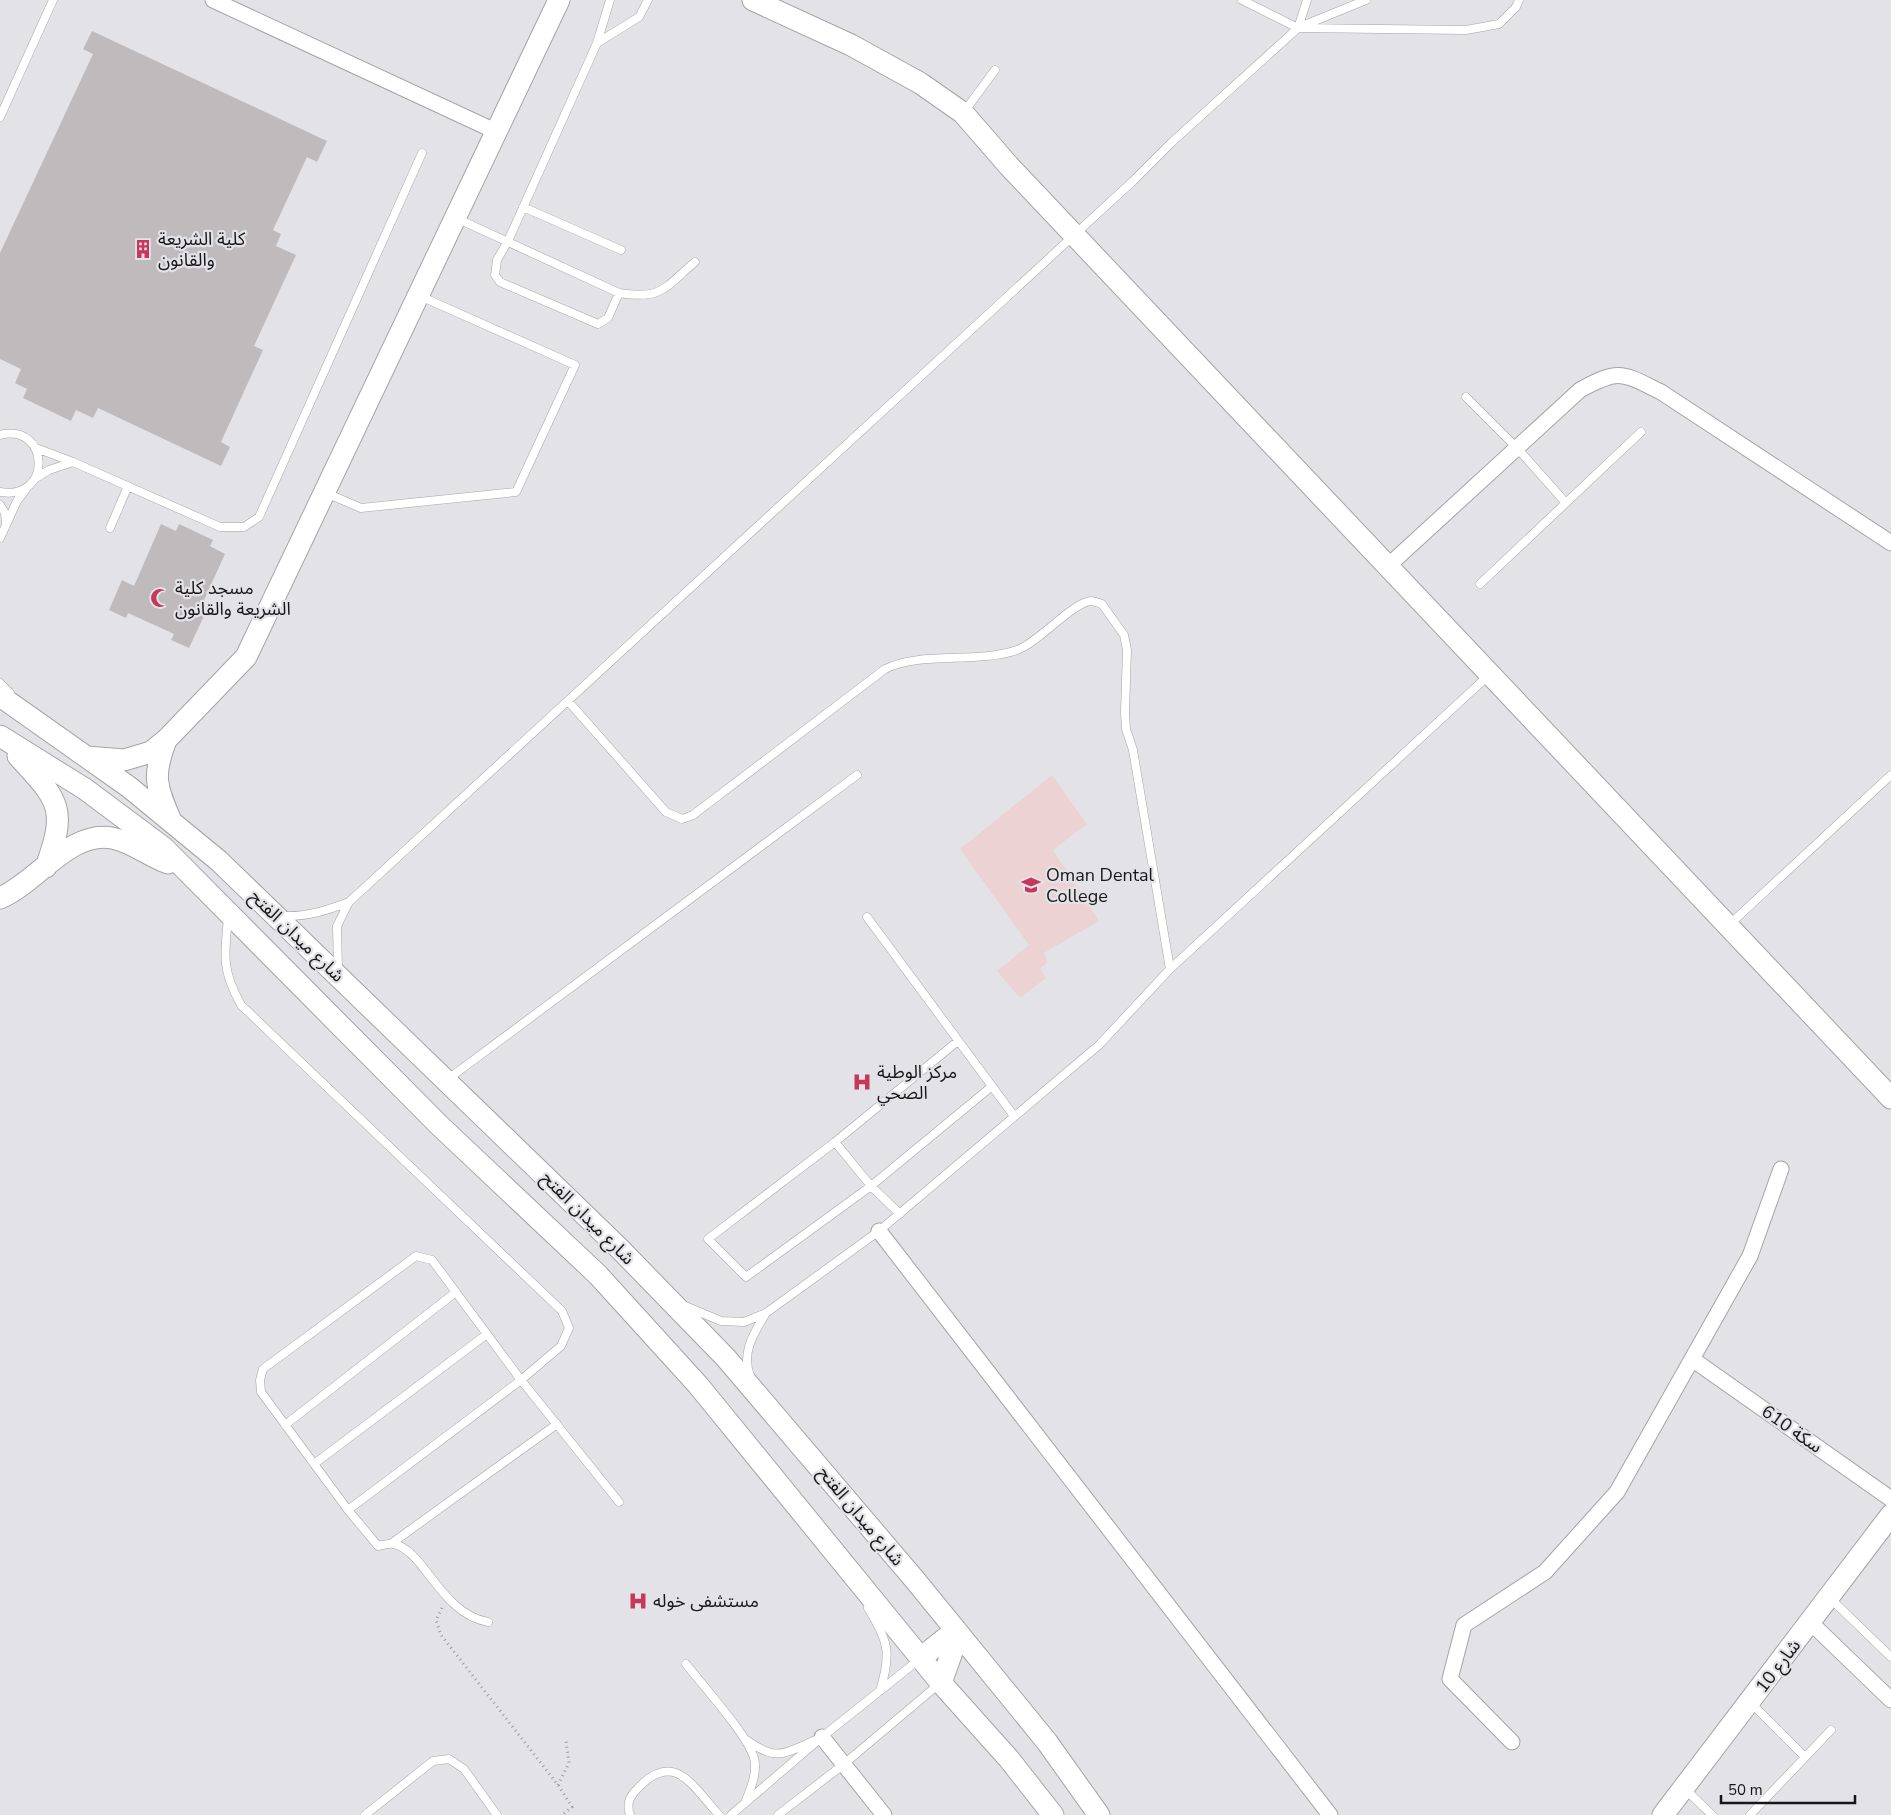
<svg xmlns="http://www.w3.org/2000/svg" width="1891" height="1815" font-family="'Nunito Sans','Noto Sans Arabic',sans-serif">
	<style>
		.education { fill: #edd2d3 }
		.building { fill: #bfbbbd }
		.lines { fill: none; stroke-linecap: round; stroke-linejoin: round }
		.lane-casing { stroke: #a4a4a7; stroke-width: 9 }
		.street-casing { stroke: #a4a4a7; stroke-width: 17 }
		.secondary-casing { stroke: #a4a4a7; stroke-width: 23 }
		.path { stroke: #9c9c9f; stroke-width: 3; stroke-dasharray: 1 4; stroke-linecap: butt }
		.lane { stroke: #fff; stroke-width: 8 }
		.street { stroke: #fff; stroke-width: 15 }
		.secondary { stroke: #fff; stroke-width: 21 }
		.labels { text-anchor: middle; stroke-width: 4.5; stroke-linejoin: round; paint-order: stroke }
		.poi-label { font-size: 18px; fill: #171718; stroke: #e3e3e7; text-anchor: start }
		.street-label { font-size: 18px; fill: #171718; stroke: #e3e3e7 }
	</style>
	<rect width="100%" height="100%" fill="#e3e3e7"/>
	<path class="education" d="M1052 775 1087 824 1053 850 1099 921 1044 953 1047 962 1040 969 1046 978 1020 998 997 971 1029 945 960 849Z"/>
	<path class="building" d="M92 31 327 141 317 162 307 157 273 230 281 234 276 246 296 255 254 346 263 350 221 442 230 447 221 466 98 408 93 418 76 410 71 421 23 398 27 389 15 383 21 369 0 359V253L93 54 83 49Z
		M161 524 176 531 179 524 213 540 210 546 225 554 199 611 205 614 189 648 171 640 174 634 128 613 126 618 109 610 122 580 134 586Z"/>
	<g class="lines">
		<g class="lane-casing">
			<path id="lane" d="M610 0 597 43 508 241 497 260 495 275 500 282 598 324 608 318 619 293
				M1242 0 1298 28 1307 0
				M1302 26 1366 0
				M597 43 639 17 648 0
				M964 112 995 70
				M0 117 53 0
				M523 207 621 250
				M456 218 619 293C662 300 664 288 695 262
				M1466 397 1517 448 1566 503
				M0 435C49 422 54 501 0 492
				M36 448 73 462 220 527H244L259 517 422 153
				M36 478 49 470 73 462
				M326 493 361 508 516 492 575 365 420 296
				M0 505 5 513 6 523
				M110 528 128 486
				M0 538 17 501 26 489
				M1480 584 1641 432
				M0 683 10 693
				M568 701 666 812 682 819 693 815 885 669C921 651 975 664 1017 650 1038 643 1073 602 1091 601 1094 601 1099 603 1102 604L1124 635 1127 650 1125 712 1126 729 1133 750 1170 969
				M283 916C307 917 328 910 349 902
				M867 917 1014 1116
				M228 919C224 956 222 971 241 1005L562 1311 569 1328 561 1346 521 1380 348 1510
				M1730 924 1891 775
				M338 969 337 926 349 902 1133 181 1171 143 1298 28 1466 30 1499 24 1516 7 1519 0
				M958 1041 835 1142 708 1239 746 1277 871 1186 991 1087
				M448 1079 857 775
				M835 1142 871 1186 900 1214
				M685 1306 721 1321 744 1322 766 1313 879 1231 1099 1045 1170 969 1489 675
				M750 1376C741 1352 754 1333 766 1313
				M285 1425 456 1292
				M314 1464 487 1334
				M392 1543 557 1424
				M1831 1599 1891 1657
				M868 1608C888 1642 892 1652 880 1691
				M488 1622C441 1614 424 1550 394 1544 389 1543 383 1545 378 1546L348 1510 261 1392 260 1380 263 1369 416 1256 432 1260 521 1380 619 1502
				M686 1664C703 1686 747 1734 754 1758 758 1773 750 1790 745 1803
				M1750 1702 1805 1757
				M745 1739C777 1762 782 1754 816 1740
				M1685 1789 1712 1815
				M365 1815 433 1761 449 1759 464 1769 497 1815
				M630 1815C626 1803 630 1796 638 1788 675 1749 693 1787 719 1815
				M731 1815 822 1737 921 1658
				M778 1815 844 1764 939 1684
				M1750 1815 1831 1730"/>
		</g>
		<g class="street-casing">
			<path id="street" d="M213 0 495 131
				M1388 566 1580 390C1620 368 1622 373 1661 392L1891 543
				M879 1231 1330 1815
				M1692 1359 1891 1499
				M1810 1622 1891 1700
				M822 1737 884 1815
				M1512 1742 1450 1679 1464 1625 1545 1572 1617 1492 1750 1256 1781 1169"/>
		</g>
		<g class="secondary-casing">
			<path id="secondary" d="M753 0 851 45 920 83 963 113 1009 166 1891 1098
				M0 696 129 787 219 861 619 1248 726 1358 915 1580 1047 1742 1099 1815
				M0 736 85 789 164 848 439 1125 598 1275 698 1385 941 1683 1009 1759 1053 1815
				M166 740C152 776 156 786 171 821
				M18 756C58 800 68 807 46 867
				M87 757 124 760 151 752 166 740 246 657 559 0
				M0 898C36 883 70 830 112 838 132 842 149 856 168 863
				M922 1657 956 1630
				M941 1683 952 1652 956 1630
				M1663 1815 1891 1515"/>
		</g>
		<path class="path" d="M442 1608 436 1620 441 1635 558 1785 572 1807 562 1815
			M558 1785 569 1763 566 1741"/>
		<use href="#lane" class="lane"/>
		<use href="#street" class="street"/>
		<use href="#secondary" class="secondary"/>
	</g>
	<defs>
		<g id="building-bare" transform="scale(1.5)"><path d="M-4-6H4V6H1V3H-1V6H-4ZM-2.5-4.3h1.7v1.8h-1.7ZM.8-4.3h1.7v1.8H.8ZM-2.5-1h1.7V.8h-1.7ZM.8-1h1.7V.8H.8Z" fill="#c6375b" stroke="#e3e3e7" stroke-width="2.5" paint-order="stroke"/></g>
		<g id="mosque-bare" transform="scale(1.5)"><path d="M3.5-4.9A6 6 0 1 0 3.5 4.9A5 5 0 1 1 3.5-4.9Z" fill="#c6375b" stroke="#e3e3e7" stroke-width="2.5" paint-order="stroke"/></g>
		<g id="university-bare" transform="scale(1.5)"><path d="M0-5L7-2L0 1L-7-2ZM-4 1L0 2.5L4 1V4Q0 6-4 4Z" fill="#c6375b" stroke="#e3e3e7" stroke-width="2.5" paint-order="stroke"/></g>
		<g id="hospital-bare" transform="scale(1.5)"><path d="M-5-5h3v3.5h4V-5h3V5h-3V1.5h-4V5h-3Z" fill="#c6375b" stroke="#e3e3e7" stroke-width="2.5" paint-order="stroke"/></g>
	</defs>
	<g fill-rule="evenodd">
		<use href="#building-bare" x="143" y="249"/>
		<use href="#mosque-bare" x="160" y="598"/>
		<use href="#university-bare" x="1031" y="885"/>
		<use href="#hospital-bare" x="862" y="1082"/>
		<use href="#hospital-bare" x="638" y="1601"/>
	</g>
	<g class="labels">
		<g class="poi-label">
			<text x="158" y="245">كلية الشريعة<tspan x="158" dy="21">والقانون</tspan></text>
			<text x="175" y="594">مسجد كلية<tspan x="175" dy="21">الشريعة والقانون</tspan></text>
			<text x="1046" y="881">Oman Dental<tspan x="1046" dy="21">College</tspan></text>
			<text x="877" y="1078">مركز الوطية<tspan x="877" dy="21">الصحي</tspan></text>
			<text x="653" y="1607">مستشفى خوله</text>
		</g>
		<g class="street-label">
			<text transform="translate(297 936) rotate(44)" y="6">شارع ميدان الفتح</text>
			<text transform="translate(588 1218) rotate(45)" y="6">شارع ميدان الفتح</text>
			<text transform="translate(1792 1429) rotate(35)" y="6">سكة 610</text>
			<text transform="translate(861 1516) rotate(50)" y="6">شارع ميدان الفتح</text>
			<text transform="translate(1778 1666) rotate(-53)" y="6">شارع 10</text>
		</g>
	</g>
	<path d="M1721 1795v8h134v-8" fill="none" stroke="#171718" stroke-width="2.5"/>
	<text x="1728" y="1795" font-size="15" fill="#171718" stroke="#e3e3e7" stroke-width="4" paint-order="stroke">50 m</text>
</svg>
